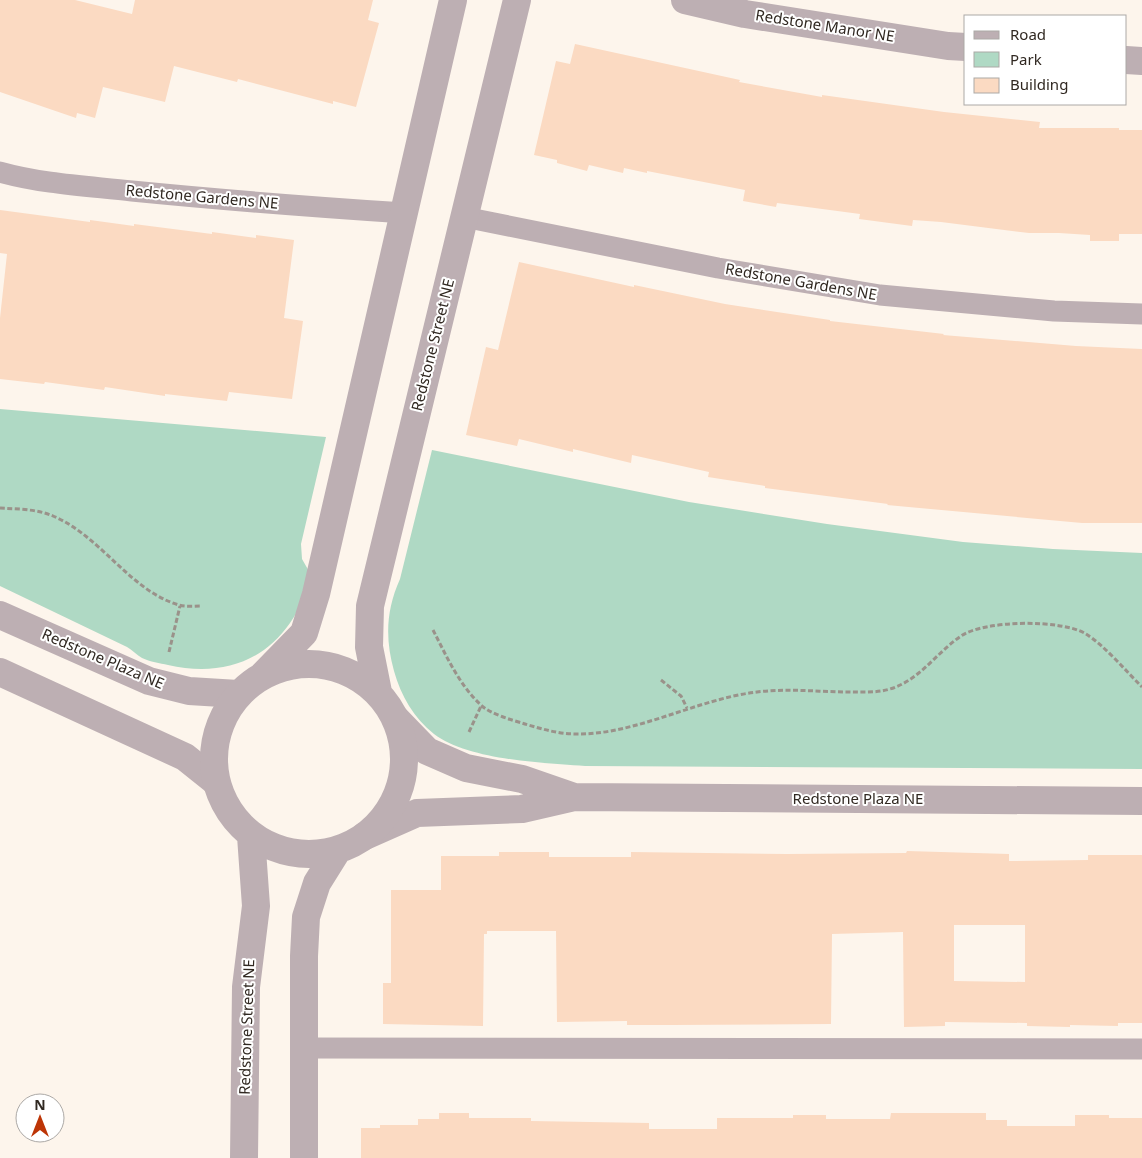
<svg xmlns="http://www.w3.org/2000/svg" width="1142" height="1158" font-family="'Noto Sans',sans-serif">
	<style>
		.green { fill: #afd9c4 }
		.building { fill: #fbdac2; fill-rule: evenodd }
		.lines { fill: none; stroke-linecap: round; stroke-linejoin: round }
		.path { stroke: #9a928a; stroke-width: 3; stroke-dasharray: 5 2.5; stroke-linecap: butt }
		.service { stroke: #bdafb3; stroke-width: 21 }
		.minor { stroke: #bdafb3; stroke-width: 28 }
		.tertiary { stroke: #bdafb3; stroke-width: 28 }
		.labels { text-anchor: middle; stroke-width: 4; stroke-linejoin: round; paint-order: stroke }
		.street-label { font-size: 15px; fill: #302821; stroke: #fff }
	</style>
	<rect width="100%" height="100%" fill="#fdf5ec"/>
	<path class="green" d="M0 409 326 437 301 544 302 559 310 573C305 590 301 608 290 623 261 665 216 676 168 665 160 663 150 662 142 658 137 655 132 650 127 647L0 586Z
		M432 450 689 502 827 524 963 542 1053 549 1142 553V769L585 766C543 763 468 760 434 734 414 718 401 696 394 671 385 639 386 610 400 579Z"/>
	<path class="building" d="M0 0H75L132 14 135 0H373L368 20 379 23 356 107 333 101V104L238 79 237 82 174 66 165 102 103 87 95 118 77 113 76 118 0 92Z
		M575 44 740 80 739 82 822 97V95L944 112 1040 122 1039 128H1119V130H1142V234H1119V241H1090V235L1059 233H1029L941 222 913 220 912 226 859 219 860 214 777 203 776 207 743 201 745 190 647 171V173L624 168 623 173 589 165 587 171 557 163V160L534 155 556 61 570 64Z
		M0 210 90 222V220L134 226V224L212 234V232L256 238V235L294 240 284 318 303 321 292 399 229 392 227 401 165 394V396L105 387 104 390 45 382 44 384 0 379V318L7 254 0 253Z
		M519 262 634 287V285L725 304 830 320V321L944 334 943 335 1076 346 1142 349V523H1082L887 505 888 504 765 488V486L708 477 709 472 632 455 631 463 573 449V452L519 439 517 446 466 435 486 347 498 350Z
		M907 851 1009 854V861L1088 860V855H1142V1023H1118V1026L1070 1025V1027L1027 1026V1023L945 1022V1026L904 1027 903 932 832 934 831 1024 671 1025H627V1021L557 1022 556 931H487V934H484L483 1026 383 1024V983H391V890H441V856H499V852H549V857H631V852L787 854 906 853ZM954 925H1025V982L954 981Z
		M439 1113H469V1118H531V1121L649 1123V1129H717V1118H793V1115H826V1119H890L891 1113H986V1120H1007V1126H1075V1115H1109V1118H1142V1158H361V1128H380V1125H418V1119H439Z"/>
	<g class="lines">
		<path class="path" d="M0 508C17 509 37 509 53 516 101 536 130 591 179 605 186 607 195 606 202 606
			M433 630C446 655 459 685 481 705 490 714 512 720 525 724 542 729 558 734 576 734 636 735 697 699 757 692 788 688 819 692 850 692 863 692 877 693 890 689 920 680 936 653 961 636 984 620 1062 619 1086 634 1104 645 1126 671 1142 687
			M169 652 180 606
			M661 680 681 696 687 708
			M469 732 481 706"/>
		<path class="service" d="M0 172C43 184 88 186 132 191 223 200 314 207 405 213
			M464 217 718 268 880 295 1054 311 1142 314
			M303 1048 1142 1049"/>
		<path class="minor" d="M685 0 745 14 948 46 966 47
			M1126 60 1142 61
			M0 615 149 681 189 691 238 694
			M0 672 185 757 215 781
			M396 719 427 751 466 768 522 779 574 797
			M365 836 417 813 522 809 574 797 1142 801"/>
		<path class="tertiary" d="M214 759a95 95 0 1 1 190 0a95 95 0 1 1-190 0Z
			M263 675 304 633 316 594 453 0
			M378 692 369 647 370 606 517 0
			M244 1158 246 987 256 906 251 836
			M304 1158V956L306 917 317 883 337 851"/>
	</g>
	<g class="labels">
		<g class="street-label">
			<text transform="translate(825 26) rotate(9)" y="5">Redstone Manor NE</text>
			<text transform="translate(202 197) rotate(5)" y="5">Redstone Gardens NE</text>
			<text transform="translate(801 282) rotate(10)" y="5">Redstone Gardens NE</text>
			<text transform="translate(433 345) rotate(-76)" y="5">Redstone Street NE</text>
			<text transform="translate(103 659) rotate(23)" y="5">Redstone Plaza NE</text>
			<text x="858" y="804">Redstone Plaza NE</text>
			<text transform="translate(247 1027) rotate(-88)" y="5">Redstone Street NE</text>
		</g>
	</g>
	<rect x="964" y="15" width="162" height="90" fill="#ffffff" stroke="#aca9a6"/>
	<rect x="974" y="31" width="25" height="8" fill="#bdafb3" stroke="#aca9a6"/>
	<text x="1010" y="40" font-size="15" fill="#302821">Road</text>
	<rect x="974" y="52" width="25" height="15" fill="#afd9c4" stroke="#aca9a6"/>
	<text x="1010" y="65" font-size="15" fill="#302821">Park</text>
	<rect x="974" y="78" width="25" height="15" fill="#fbdac2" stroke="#aca9a6"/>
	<text x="1010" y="90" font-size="15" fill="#302821">Building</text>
	<g transform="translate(40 1118)"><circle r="24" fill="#ffffff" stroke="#aca9a6"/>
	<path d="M0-4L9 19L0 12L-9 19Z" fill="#bd3506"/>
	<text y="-8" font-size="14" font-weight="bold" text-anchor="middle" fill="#302821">N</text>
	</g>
</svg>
